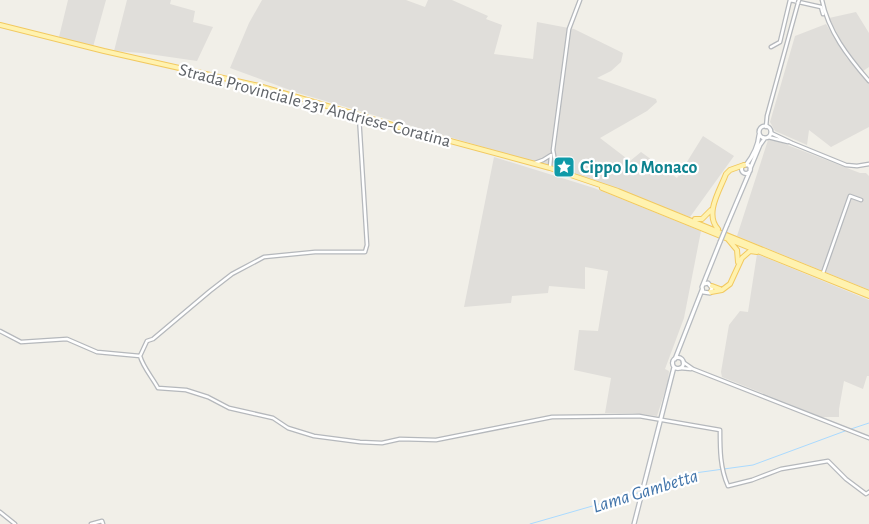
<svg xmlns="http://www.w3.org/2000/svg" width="869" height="524" font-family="'Alegreya Sans',sans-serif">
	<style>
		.industrial { fill: #e0deda }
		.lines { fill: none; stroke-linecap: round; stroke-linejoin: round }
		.stream { stroke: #aadaff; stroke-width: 1 }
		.minor-casing { stroke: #b5b8bc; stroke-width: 5 }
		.secondary-casing { stroke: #b6babf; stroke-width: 5.5 }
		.primary-casing { stroke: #f2c960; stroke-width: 6 }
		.minor { stroke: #fff; stroke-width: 2.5 }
		.secondary { stroke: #fff; stroke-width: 3 }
		.primary { stroke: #fff2af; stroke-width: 4 }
		.minor-bridge-casing { stroke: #b5b8bc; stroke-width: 5; stroke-linecap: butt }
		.secondary-bridge-casing { stroke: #b6babf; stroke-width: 5.5; stroke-linecap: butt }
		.minor-bridge { stroke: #fff; stroke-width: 2.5 }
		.secondary-bridge { stroke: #fff; stroke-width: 3 }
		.labels { text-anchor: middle; stroke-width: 4.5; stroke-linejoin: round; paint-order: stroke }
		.street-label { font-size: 18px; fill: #5f6368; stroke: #fff }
		.culture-label { font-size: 18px; font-weight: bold; fill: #0d838f; stroke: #fff; text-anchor: start }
		.water-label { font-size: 19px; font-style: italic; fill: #4174aa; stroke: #fff }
	</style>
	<rect width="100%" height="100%" fill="#f1efe8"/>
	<path class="industrial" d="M68 0H106L93 47 59 37Z
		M127 0H171L170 4 195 11 193 22 213 27 197 61 142 53 114 51Z
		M262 0H406L425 7 428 0H452L488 16 486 19 502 25 494 54 533 59 537 22 574 29 623 53 621 62 611 71 597 78 656 99 657 102 647 111 600 138 630 161 641 152 677 178 703 136 734 156 690 217 566 171 298 93 230 68 249 23Z
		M856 12 869 33V67L863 71 850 57 829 18Z
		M826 24 846 57 869 84V127L831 147 809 130 807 145 775 131 770 122 795 36Z
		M772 139 860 173H866L869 176V290L737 236 768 140Z
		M494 157 594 188 701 231 684 318 665 369 669 371 668 382 657 416 633 413H605L611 378 574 370 579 330 598 331 608 271 585 267V289L549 286 548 293 512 296 511 303 464 307Z
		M757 254 869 300V376H867L863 389 844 381 839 409V417H822L722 377 721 372 729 325 740 311 748 312Z"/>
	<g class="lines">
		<path class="stream" d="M851 429 869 423
			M530 524 641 492 680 475 753 465 845 431"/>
		<g class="minor-casing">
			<path id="minor" d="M790 0 821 7 823 14
				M822 0C828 31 848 57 869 81
				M771 47 780 42 790 0
				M766 127 767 116 798 3
				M771 133 792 143 846 165 857 166 869 164
				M768 137 788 142
				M535 163 543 160 551 155
				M550 167 551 156
				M563 172 555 161 553 150 569 29 580 0
				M823 273 850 196 861 200
				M0 331 21 342 67 339 97 352 140 356 147 341 153 339 210 291 232 274 264 257 315 252H365L367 245 359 116
				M140 356C143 367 152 377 158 388L186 390 208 397 229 408 273 418 288 428 314 436 360 442 382 443 400 439 436 440 552 417 639 416 720 430C720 449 720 468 728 486L752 480 781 469 828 461 846 479 866 494 869 492
				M683 362 693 369 869 438
				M680 368 691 369
				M0 512 15 524
				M91 524 102 521 103 524"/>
		</g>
		<g class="secondary-casing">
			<path id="secondary" d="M759 132a6 6 0 1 1 12 0a6 6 0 1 1-12 0Z
				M741.5 169a4.5 4.5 0 1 1 9 0a4.5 4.5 0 1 1-9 0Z
				M746 165C753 156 758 146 759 135
				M750 169 760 145 765 138
				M727 225 749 173
				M704 284 708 283 712 288 710 293 703 292 702 287 720 242
				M672.5 363a5.5 5.5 0 1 1 11 0a5.5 5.5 0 1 1-11 0Z
				M675 359 702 290
				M634 524 674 367"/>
		</g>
		<g class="primary-casing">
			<path id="primary" d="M0 25 104 51 259 86 406 129 550 168 618 191 869 293
				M602 188 869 296
				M695 219H702L711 210
				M718 229C704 214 720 190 726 174L730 170 744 165
				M727 238 737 250 738 262
				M712 286 720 289
				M711 292 722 290 730 284 742 258 750 251 757 252"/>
		</g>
		<use href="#minor" class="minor"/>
		<use href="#secondary" class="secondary"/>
		<use href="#primary" class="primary"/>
		<g class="minor-bridge-casing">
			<path id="minor-bridge" d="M798 3 799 0"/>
		</g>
		<g class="secondary-bridge-casing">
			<path id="secondary-bridge" d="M720 242 727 225"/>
		</g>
		<use href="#minor-bridge" class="minor-bridge"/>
		<use href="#secondary-bridge" class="secondary-bridge"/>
	</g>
	<defs>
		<g id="sight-square" transform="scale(1.125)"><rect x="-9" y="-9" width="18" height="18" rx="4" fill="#0f9aa8" stroke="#fff"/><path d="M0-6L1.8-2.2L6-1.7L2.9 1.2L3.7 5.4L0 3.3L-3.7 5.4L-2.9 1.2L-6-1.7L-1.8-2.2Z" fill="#fff"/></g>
	</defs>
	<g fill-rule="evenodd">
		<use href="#sight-square" x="564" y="167"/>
	</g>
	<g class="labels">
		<g class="street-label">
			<text transform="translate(315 105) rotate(15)" y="6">Strada Provinciale 231 Andriese-Coratina</text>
		</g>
		<g class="culture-label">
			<text x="580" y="173">Cippo lo Monaco</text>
		</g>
		<g class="water-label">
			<text transform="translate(645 490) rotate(-17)" y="7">Lama Gambetta</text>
		</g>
	</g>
</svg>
